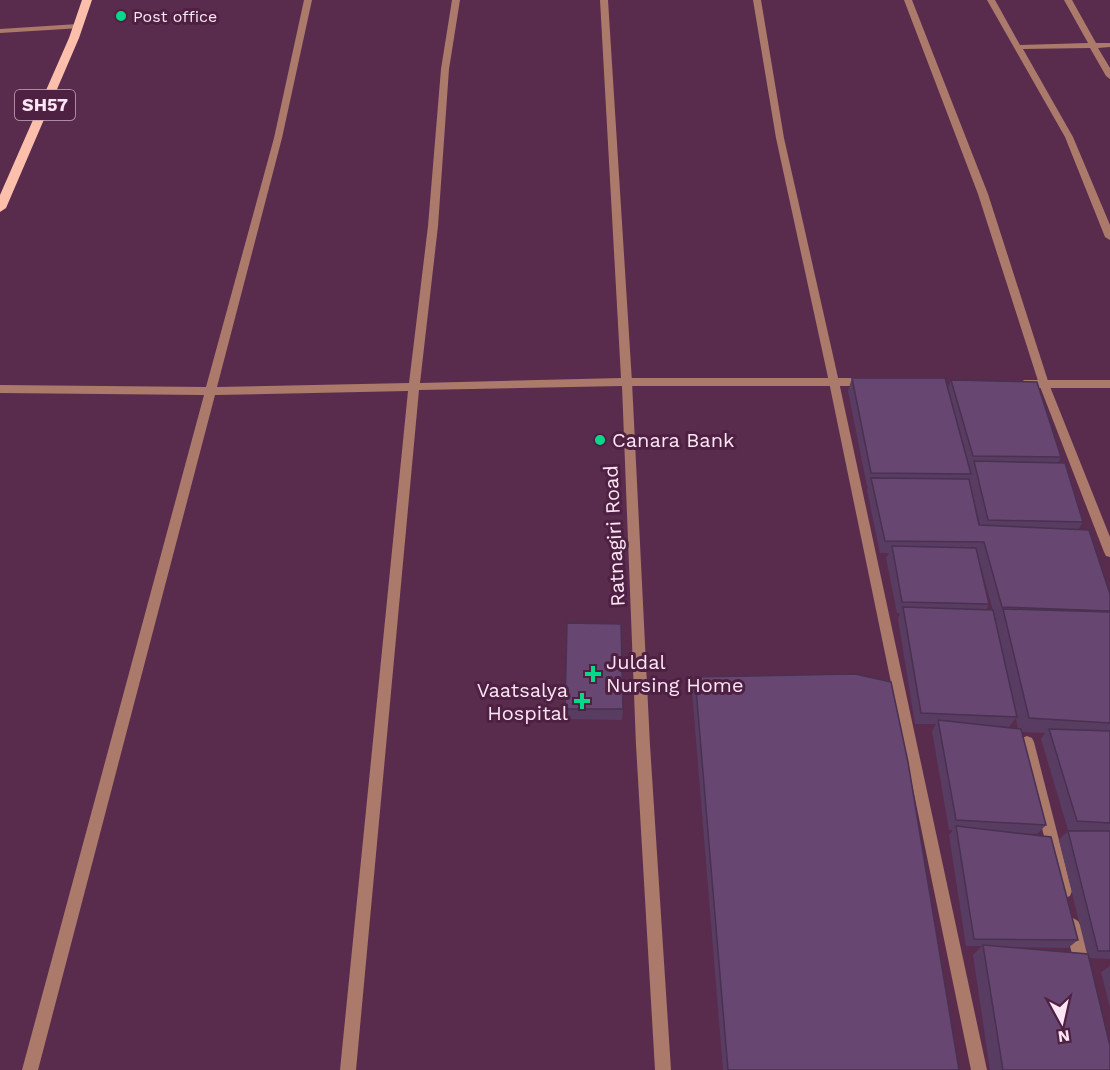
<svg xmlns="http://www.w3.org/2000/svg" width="1110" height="1070" font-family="'Work Sans',sans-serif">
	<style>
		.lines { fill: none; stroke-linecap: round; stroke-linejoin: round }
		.minor { fill: #ab7a6a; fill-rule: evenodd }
		.tertiary { fill: #ab7a6a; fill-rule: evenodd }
		.primary { fill: #fbbfab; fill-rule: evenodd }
		.wall { fill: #593c62; fill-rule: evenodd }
		.building { fill: #684672; stroke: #493150; stroke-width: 1.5 }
		.poi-dot { fill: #07d98b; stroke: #4e2142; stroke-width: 2 }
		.labels { text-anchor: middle; stroke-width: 6; stroke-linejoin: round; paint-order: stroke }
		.far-poi-label { font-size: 16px; fill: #fce5f4; stroke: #4e2142; text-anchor: start }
		.shield { fill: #4e2142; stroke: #c8aabf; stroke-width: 1.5 }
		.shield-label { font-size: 18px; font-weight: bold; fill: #fce5f4 }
		.poi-label { font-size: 20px; fill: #fce5f4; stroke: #4e2142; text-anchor: start }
		.street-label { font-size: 20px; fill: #fce5f4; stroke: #4e2142 }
	</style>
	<rect width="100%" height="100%" fill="#592c4d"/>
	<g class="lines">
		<path class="minor" d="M304 0H312L282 138 217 387 409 383 428 226 441 69 452 0H460L449 69 438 226 420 383 621 378 600 0H608L632 382 650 745 671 1070H655L636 745 622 386 419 390 356 1070H340L408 391 215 395 38 1070H22L204 395 0 393V385L206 387 274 138Z
			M753 0H761L784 138 839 382 987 1070H971L829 382 776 138Z
			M904 0H912L988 194 1049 384 1110 537V557L1106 556 1104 552 1039 384 978 194Z
			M987 0H995L1020 45 1088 43 1064 0H1072L1096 43H1110V47L1098 48 1110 68V79L1106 76 1090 48 1023 49 1073 137 1110 225V240L1105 237 1065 137Z
			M78 24 82 26 81 28 0 33V29Z
			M1027 736 1032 738 1034 742 1072 891 1070 896 1065 898 1060 896 1058 891 1020 742 1022 738Z
			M1073 918 1078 921 1081 926 1092 970 1089 975 1084 978 1079 975 1076 970 1065 926 1068 921Z"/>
		<path class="tertiary" d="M627 378H866L871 382 866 386H627L622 382Z
			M1024 380H1110V388H1024L1019 384Z"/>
		<path class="primary" d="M82 0H92L79 38 6 208 0 212V195L69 38Z"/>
	</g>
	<path class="wall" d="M852 378 948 388 951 380 1061 457 1058 463 1083 522 1078 530 1110 594V959L1089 958 1110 1070H990L973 955 982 946H966L949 835 953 830H949L932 731 936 724H915L898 619 900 613H897L886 558 889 553H880L867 490 868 486H867L848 391ZM970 482 980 525H979ZM981 567 995 618H997L995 622 986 610 989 604ZM1016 718 1018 729 994 726 1009 727ZM1021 732 1045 733 1041 739 1068 830 1081 831H1068L1059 840 1087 954 1002 947 1068 948 1078 940 1016 833 1037 834 1046 825Z
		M567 623 623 709 622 720 565 719Z
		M695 677 959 1070H723L692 691Z
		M1110 966V1008L1101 972Z"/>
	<path class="building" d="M852 378H945L971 474 871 473Z
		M951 380 1037 382 1061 457 973 456Z
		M974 461 1065 463 1083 522 988 520Z
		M871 478 969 479 979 525 1089 530 1110 594V611L1002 607 984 542 885 541Z
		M892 546 976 548 989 604 902 602Z
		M903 607 993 610 1017 717 921 713Z
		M1003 609 1110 612V723L1029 718Z
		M567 623 621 624 623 709H565Z
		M855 674 891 682 908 762 959 1070H728L695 677Z
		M938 720 1021 729 1046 825 956 820Z
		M1049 729 1110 731V823L1077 821Z
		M956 826 1051 837 1078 940 974 939Z
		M1068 831H1110V951H1098Z
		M983 945 1088 954 1110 1046V1070H1003Z"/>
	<g class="poi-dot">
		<circle cx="121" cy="16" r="6"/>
		<circle cx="600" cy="440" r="6"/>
		<path d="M590 665h6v6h6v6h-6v6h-6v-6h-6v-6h6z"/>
		<path d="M579 692h6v6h6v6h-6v6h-6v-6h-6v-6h6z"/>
	</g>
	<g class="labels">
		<g class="far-poi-label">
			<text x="133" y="22">Post office</text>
		</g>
		<rect class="shield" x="15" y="90" width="60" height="30" rx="4.5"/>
		<g class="shield-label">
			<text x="45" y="111">SH57</text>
		</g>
		<g class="poi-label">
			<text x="612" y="447">Canara Bank</text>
			<text x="606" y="669">Juldal<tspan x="606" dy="23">Nursing Home</tspan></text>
			<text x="568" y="697" text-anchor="end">Vaatsalya<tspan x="568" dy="23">Hospital</tspan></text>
		</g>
		<g class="street-label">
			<text transform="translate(614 536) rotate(-93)" y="7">Ratnagiri Road</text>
		</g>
	</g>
	<g transform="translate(1062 1022) rotate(172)" stroke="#4e2142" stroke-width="4.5" paint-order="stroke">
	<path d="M0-4.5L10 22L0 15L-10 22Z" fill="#fce5f4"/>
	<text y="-9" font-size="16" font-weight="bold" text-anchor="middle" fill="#fce5f4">N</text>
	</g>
</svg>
